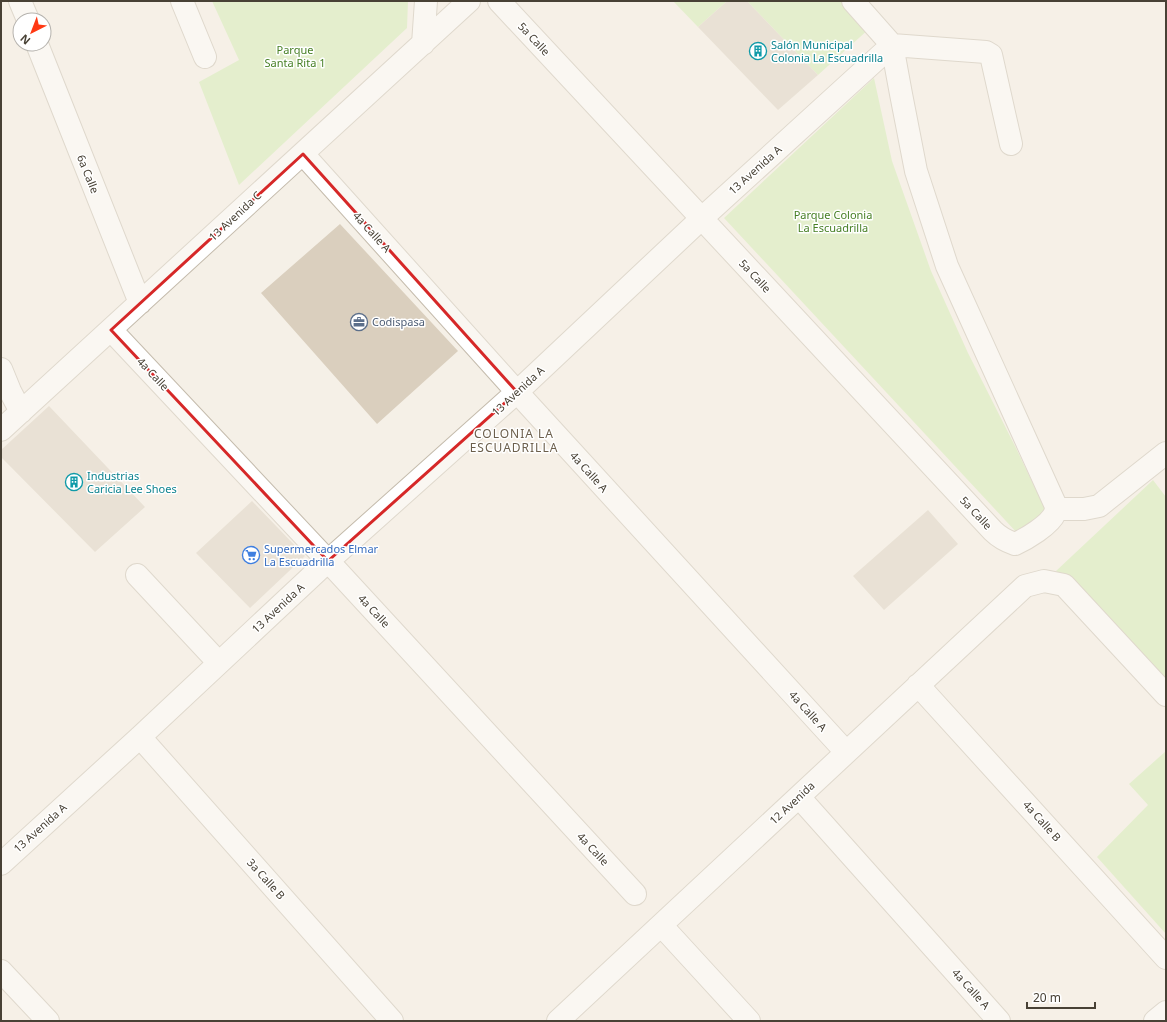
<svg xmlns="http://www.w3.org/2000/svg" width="1167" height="1022" font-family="'Noto Sans',sans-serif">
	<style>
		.green { fill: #cfecad }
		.building { fill: #dacfbe }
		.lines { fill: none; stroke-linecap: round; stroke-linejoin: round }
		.minor-casing { stroke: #c4bbac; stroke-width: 24 }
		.minor { stroke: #fff; stroke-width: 22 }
		.marked { fill: none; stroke: #d62828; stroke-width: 3; stroke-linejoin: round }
		.labels { text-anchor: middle; stroke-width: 3; stroke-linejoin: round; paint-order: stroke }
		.street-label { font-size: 11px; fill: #484135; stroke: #fff }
		.culture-label { font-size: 11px; fill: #0d838f; stroke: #fff; text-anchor: start }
		.park-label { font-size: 11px; fill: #467f24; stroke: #fff }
		.service-label { font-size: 11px; fill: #4e5e75; stroke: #fff; text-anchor: start }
		.shop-label { font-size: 11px; fill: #366cbe; stroke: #fff; text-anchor: start }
		.neighbourhood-label { font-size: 12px; letter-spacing: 1px; fill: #6c5f4c; stroke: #fff }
	</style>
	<rect width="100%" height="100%" fill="#f5f0e7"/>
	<path class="green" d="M212 1H408L407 28 239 185 199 82 239 60Z
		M673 1H727L698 27Z
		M747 1H845L870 28 818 75Z
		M874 78 892 161 931 271 968 353 1016 448 1046 511 1019 535 724 218Z
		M1153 480 1166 497V693L1056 571Z
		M1166 751V934L1097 857 1148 805 1129 784Z"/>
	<path class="building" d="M727 1H747L818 75 778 110 698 27Z
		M340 224 458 351 377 424 261 293Z
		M49 406 145 507 95 552 1 457V450Z
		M252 501 305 556 250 608 196 553Z
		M928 510 958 544 884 610 853 576Z"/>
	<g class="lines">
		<g class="minor-casing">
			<path id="minor" d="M20 1 28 20
				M182 1 205 57
				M499 1 993 531C1000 538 1006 541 1015 544 1026 539 1050 525 1055 513 1056 510 1056 507 1055 504L947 266 916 171 901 94 892 45 853 1
				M37 44 140 303
				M423 44 426 1
				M303 154 517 392 846 752
				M111 330 328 561 635 894
				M1 369 10 391 21 412
				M1 430 469 1
				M1056 509H1084L1099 506 1166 453
				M137 575 219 663
				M918 685 1166 958
				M140 737 392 1021
				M799 797 999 1021
				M1 864 140 737 328 561 517 392 701 219 892 45 986 52 991 55 1011 144
				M661 925 749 1021
				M1 971 48 1021
				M558 1021 1025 586 1044 581 1064 585 1166 695
				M1155 1021 1166 1012"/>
		</g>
		<use href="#minor" class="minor"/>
	</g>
	<path d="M0 0H1167V1022H0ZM303 154 517 392 328 561 111 330Z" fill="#f5f0e7" fill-opacity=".55" fill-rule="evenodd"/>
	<path class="marked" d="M303 154 517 392 328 561 111 330Z"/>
	<defs>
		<g id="building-ring" transform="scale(0.9)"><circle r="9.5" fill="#fff" stroke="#0f9aa8" stroke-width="1.5"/><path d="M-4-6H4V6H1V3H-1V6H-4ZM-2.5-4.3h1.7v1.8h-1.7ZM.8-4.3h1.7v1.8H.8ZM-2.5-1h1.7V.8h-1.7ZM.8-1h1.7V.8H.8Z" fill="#0f9aa8"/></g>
		<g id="office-ring" transform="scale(0.9)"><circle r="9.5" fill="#fff" stroke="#5c6f8a" stroke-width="1.5"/><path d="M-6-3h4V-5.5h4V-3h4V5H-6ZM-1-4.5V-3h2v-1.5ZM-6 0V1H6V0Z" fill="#5c6f8a"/></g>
		<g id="supermarket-ring" transform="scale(0.9)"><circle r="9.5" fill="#fff" stroke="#3f7fe0" stroke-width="1.5"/><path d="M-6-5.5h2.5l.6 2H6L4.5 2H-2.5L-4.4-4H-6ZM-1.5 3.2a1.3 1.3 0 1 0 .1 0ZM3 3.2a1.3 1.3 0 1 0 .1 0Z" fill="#3f7fe0"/></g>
	</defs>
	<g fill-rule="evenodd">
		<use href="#building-ring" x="758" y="51"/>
		<use href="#office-ring" x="359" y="322"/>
		<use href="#building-ring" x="74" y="482"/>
		<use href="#supermarket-ring" x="251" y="555"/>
	</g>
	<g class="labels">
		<g class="street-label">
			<text transform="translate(534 39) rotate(47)" y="4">5a Calle</text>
			<text transform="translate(755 170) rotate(-42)" y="4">13 Avenida A</text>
			<text transform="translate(88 174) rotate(68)" y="4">6a Calle</text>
			<text transform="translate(235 216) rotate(-43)" y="4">13 Avenida C</text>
			<text transform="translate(372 232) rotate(48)" y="4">4a Calle A</text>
			<text transform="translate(755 276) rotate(47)" y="4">5a Calle</text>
			<text transform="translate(153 374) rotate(47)" y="4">4a Calle</text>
			<text transform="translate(518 391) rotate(-43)" y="4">13 Avenida A</text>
			<text transform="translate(589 472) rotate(48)" y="4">4a Calle A</text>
			<text transform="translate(976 513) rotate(47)" y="4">5a Calle</text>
			<text transform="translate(278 608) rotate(-43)" y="4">13 Avenida A</text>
			<text transform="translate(374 611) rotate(47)" y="4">4a Calle</text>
			<text transform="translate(808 711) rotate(48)" y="4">4a Calle A</text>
			<text transform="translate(792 803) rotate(-43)" y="4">12 Avenida</text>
			<text transform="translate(1042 821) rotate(48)" y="4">4a Calle B</text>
			<text transform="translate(40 828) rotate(-42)" y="4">13 Avenida A</text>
			<text transform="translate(593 849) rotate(47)" y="4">4a Calle</text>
			<text transform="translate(266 879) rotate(48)" y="4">3a Calle B</text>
			<text transform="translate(971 989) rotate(48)" y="4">4a Calle A</text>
		</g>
		<g class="culture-label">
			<text x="771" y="49">Salón Municipal<tspan x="771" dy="13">Colonia La Escuadrilla</tspan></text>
			<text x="87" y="480">Industrias<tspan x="87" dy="13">Caricia Lee Shoes</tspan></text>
		</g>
		<g class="park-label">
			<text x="295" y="54">Parque<tspan x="295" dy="13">Santa Rita 1</tspan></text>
			<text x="833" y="219">Parque Colonia<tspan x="833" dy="13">La Escuadrilla</tspan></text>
		</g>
		<g class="service-label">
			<text x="372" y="326">Codispasa</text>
		</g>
		<g class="shop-label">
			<text x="264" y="553">Supermercados Elmar<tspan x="264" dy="13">La Escuadrilla</tspan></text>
		</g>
		<g class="neighbourhood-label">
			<text x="514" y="438">COLONIA LA<tspan x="514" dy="14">ESCUADRILLA</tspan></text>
		</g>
	</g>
	<rect width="1167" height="1022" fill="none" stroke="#484135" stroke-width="4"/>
	<g transform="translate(32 32) rotate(222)"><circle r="19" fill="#ffffff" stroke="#b6b3ae"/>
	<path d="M0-3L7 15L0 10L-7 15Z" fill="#ff3813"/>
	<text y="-6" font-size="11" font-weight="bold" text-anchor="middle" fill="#484135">N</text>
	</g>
	<path d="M1027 1002v6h68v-6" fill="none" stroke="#484135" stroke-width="2"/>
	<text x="1033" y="1002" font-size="12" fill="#484135" stroke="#ffffff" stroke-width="3" paint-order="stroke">20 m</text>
</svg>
